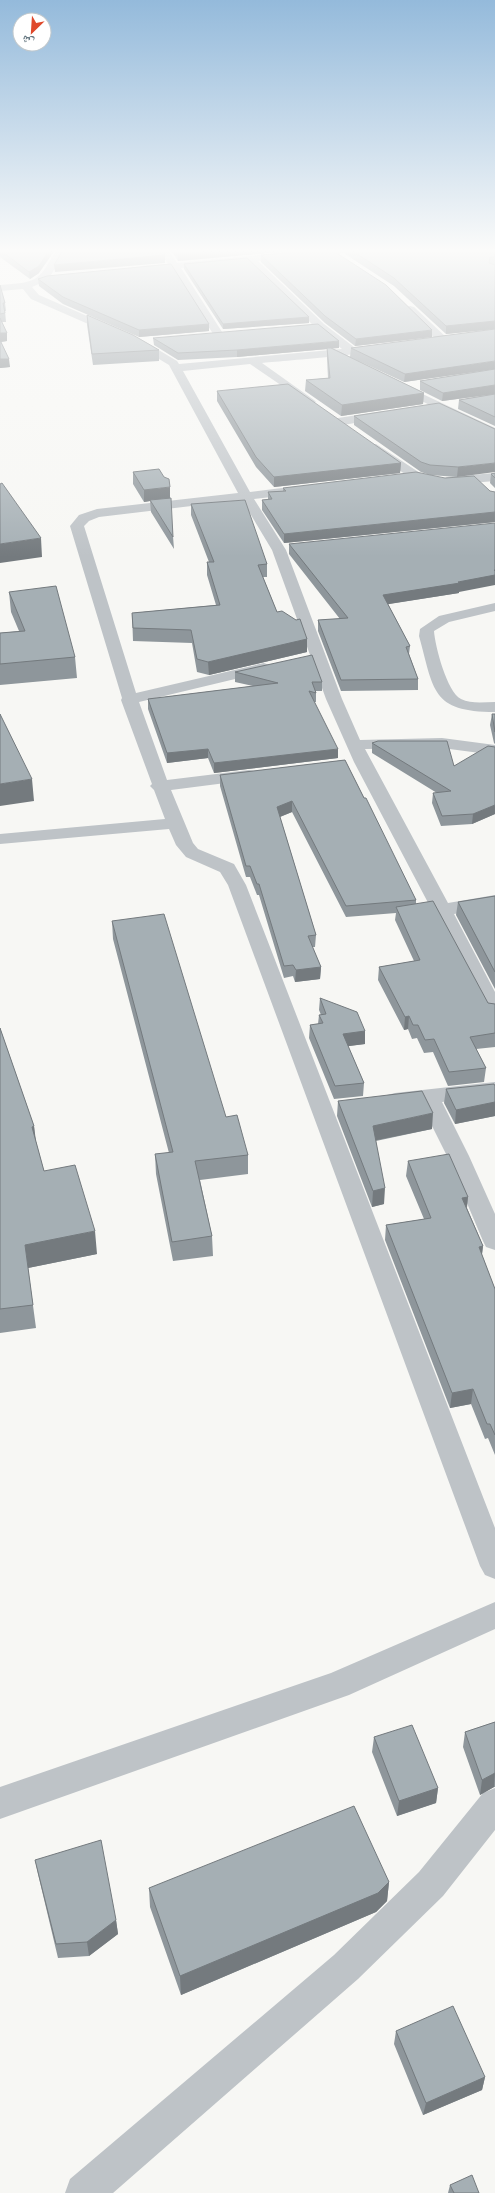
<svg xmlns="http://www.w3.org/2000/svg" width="495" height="2193" font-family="'Golos Text','Noto Naskh Arabic',sans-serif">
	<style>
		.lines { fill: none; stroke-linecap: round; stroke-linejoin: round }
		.minor { fill: #bec3c7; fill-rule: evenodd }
		.wall { fill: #8e969b }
		.shaded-wall { fill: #747a7e }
		.building { fill: #a5afb4; stroke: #747a7e }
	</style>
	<rect width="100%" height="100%" fill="#f7f7f4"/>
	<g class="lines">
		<path class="minor" d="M56 250H66L48 280 32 287 39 295 142 340 177 361 179 364 342 349 316 328 248 262 181 268 224 335 219 338 215 337 172 269 142 272 137 269 142 266 168 264 159 250H169L177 263 316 250H351L346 253 258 261 324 324 354 347 380 345 385 348C380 354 279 361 262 363L314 400 316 402 310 405 250 364 183 371 250 492 298 486 304 490 298 494 254 499 286 550 342 699 360 740 442 738 495 745V755L442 748 365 749 448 903 495 895V907L454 914 495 992V1017L488 1016 485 1011 354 762 326 699 272 550 242 500 99 517 89 521 84 526 136 693 264 663 269 665 272 668 269 671 139 702 167 780 249 770 255 771 258 775 255 779 249 780 171 790 193 843 198 849 234 864 246 885 495 1528V1579L485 1575 480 1566 228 885 220 872 186 857 176 845 169 829 0 844V834L165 819 154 790 150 786 152 784 121 700 122 698 70 526 79 515 97 509 238 493 169 365 134 344 31 299 23 289 0 291V285C38 282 38 282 56 250Z
			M410 306 414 307 447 338 448 340 447 342H439L406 311V307Z
			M397 382 495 428V437L393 387 391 385 393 383Z
			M384 411 390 415 388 417 338 426 332 422 338 418Z
			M376 444 420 473 422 476 420 479H412L372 451 370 448 372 445Z
			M495 473V481L447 485 441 481 447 477Z
			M495 603V611L449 622 434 631C435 646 447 692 461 699 471 704 484 702 495 702V712C431 712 434 690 419 636L420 629 439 616Z
			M495 1082V1096L442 1102 469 1156 495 1214V1250L486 1247 483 1241 447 1156 421 1104 395 1107 387 1105 384 1100 387 1095 395 1093Z
			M495 1602V1629L349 1695 0 1819V1787L331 1673Z
			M495 1788V1830L443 1896 358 1979 113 2193H65L70 2179 334 1955 419 1872 483 1793Z"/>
	</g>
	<path class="wall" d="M0 250 39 273 30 279 0 257Z
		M171 250H300L178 261Z
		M345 250H495V329L446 334 394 286 345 254Z
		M261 255 432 337 355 346 325 323 261 262Z
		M184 264 309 317V323L223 329 184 269Z
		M38 279 209 324V331L139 337 63 304 39 286Z
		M0 285 5 303 6 311H5L6 322H2L7 341 1 342 10 367 0 368Z
		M87 315 159 350V361L93 365 87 325Z
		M153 338 339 348H332L424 393 423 404 341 416 305 391 306 380 328 378 327 359V349L237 357 178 360 154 345Z
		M351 348 495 369 404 382 350 357Z
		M495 369V426L458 409 459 400 488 395 442 401 420 390V381Z
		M217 391 401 463 400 473 274 487 256 467 217 401Z
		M354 416 495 429 457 477 430 475 421 472 354 425Z
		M133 472 170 498 174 549 151 512 150 501 144 502 133 484Z
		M495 473V488L490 483 491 474Z
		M283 488 490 491 495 492V522L284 543 262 510V500L268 499V492L283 491Z
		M191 504 267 564V577H263L277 612 307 639V652L209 675 197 672 192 643 133 641 132 613 216 605 207 575V562H209L191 515Z
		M289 544 459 592V593L388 604 410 646 409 654 418 679V690L341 691 318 631V620L340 619 289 554Z
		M9 592 75 657 77 678 0 685V633L19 631 11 612Z
		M235 672 322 682V691H316V702H314L338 758 214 773 208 758 167 763 148 709V699L253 686 235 682Z
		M492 714H495V744L494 743 490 725Z
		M372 743 454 766 495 747V814L472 824 441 826 432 803 433 793H437L372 753Z
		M345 760 416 900V904L488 1003 495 1004V1047L476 1049 486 1068 484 1082 448 1086 433 1052 424 1053 417 1038 412 1039 408 1029 404 1030 378 980 379 967 414 961 395 920 396 913 346 917 292 812 280 817 316 935 315 947H312L321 967 320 979 295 982 293 976 284 978 259 895H257L250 877H246L220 786V775Z
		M495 896V989L456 915 458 902Z
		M112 921 248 1155V1174L200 1180 212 1236 213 1256 173 1261 156 1174 155 1154 169 1153 113 939Z
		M320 998 365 1031V1044L348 1046 364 1083 363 1096 334 1099 309 1038 310 1025 318 1024 319 1015H321L319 1010Z
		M0 1028 34 1126 35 1138 44 1171 97 1254 28 1268 36 1328 0 1333Z
		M495 1086V1116L455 1124 444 1103 446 1089Z
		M338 1101 432 1129 376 1141 384 1204 372 1207 337 1116Z
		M408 1161 468 1197 467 1208 483 1246 482 1255 495 1289V1455L488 1438 485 1439 471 1404 450 1408 385 1240 386 1225 424 1219 406 1176Z
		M495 1722V1787H494L480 1795 463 1747 465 1732Z
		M374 1737 438 1788 436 1803 397 1816 372 1752Z
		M35 1860 116 1920 118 1934 89 1956 58 1958 38 1874Z
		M389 1882 387 1901 376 1912 181 1995 150 1907 149 1888Z
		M396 2031 485 2077 482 2090 423 2115 394 2044Z
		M450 2185 479 2193H448Z"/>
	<path class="shaded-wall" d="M49 250H55L39 273 30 279 29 272Z
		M219 250H300L178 261V254Z
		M165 255V263L55 272 54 265Z
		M309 317V323L223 329V324Z
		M495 321V329L446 334V326Z
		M209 324V331L139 337V330Z
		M432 330V337L355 346 356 339Z
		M0 333H7V341L0 342Z
		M339 341V348L237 357V350Z
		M0 359H9L10 367 0 368Z
		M495 361V369L404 382 405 374Z
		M495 385V394L442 401 443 393Z
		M424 393 423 404 341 416 342 405Z
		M401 463 400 473 274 487V477Z
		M495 463V472L457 477 458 467Z
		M170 487V499L150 500V501L144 502V490Z
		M495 512V522L284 543V534Z
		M41 538 42 557 0 563V544Z
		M495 570V585L459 592V593L383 605V595L458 582Z
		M307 639V652L209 675 208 662Z
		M208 749V758L167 763V753Z
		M338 749V758L214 773V763Z
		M32 779 34 801 0 806V784Z
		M292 801V812L277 818V807Z
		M495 805V814L472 824 473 814Z
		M321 967 320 979 295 982 296 970Z
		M409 1016 408 1029 404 1030 405 1017Z
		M365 1031V1044L342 1047 343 1034Z
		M495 1102V1116L455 1124 456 1110Z
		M433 1113 432 1129 372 1141 373 1126Z
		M34 1126 37 1149 32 1127Z
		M385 1188 384 1204 372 1207 373 1191Z
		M468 1197 466 1212 462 1198Z
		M95 1231 97 1254 28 1268 25 1245Z
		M483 1246 481 1261 479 1247Z
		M473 1389 471 1404 450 1408 452 1393Z
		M495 1773 494 1787 480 1795 482 1780Z
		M438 1788 436 1803 397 1816 399 1801Z
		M389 1882 387 1901 376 1912 181 1995 180 1976Z
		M116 1920 118 1934 89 1956 87 1942Z
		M485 2077 482 2090 423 2115 426 2103Z"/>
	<path class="building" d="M0 250H49L39 266 29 272Z
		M63 250H162L165 255 54 265Z
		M175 250H219L178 254Z
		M318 250H332L386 285 432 330 356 339 325 316 261 255Z
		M351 250H495V257H490L489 263 495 265V321L446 326 394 278Z
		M247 258 309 317 223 324 184 264Z
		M171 264 209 324 139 330 63 297 38 279 47 276Z
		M0 285 5 303H3L5 313 0 314Z
		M87 315 133 335 159 350 92 354Z
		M0 318 7 333H0Z
		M318 324 339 341 237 350 178 353 153 338Z
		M495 329V361L405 374 351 348Z
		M0 340 9 359H0Z
		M327 348H331L424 393 342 405 306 380 330 378Z
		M495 369V385L443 393 420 381Z
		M288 384 401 463 274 477 256 457 217 391Z
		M495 394V417L459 400Z
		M439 403 495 429V463L458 467 430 465 421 462 354 416Z
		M159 469 164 477 169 479 170 487 144 490 133 472Z
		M416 472 445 478 474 476 490 491 495 492V512L284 534 262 500 272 499 268 492 286 491 283 488Z
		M495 473V478L491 474Z
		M2 483 41 538 0 544V484Z
		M171 498 173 537 150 500Z
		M245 500 267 564 258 565 277 612 282 611 296 620 300 619 307 639 208 662 197 659 191 630 133 628 132 613 220 605 207 562H214L191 504Z
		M495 523V570H494L495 571V575L458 582 460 583 383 595 410 646 406 647 418 679 341 680 318 620 348 618 289 544Z
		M56 586 75 657 0 664V633L25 631 9 592Z
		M312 655 322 682H312L316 693 309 691 338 749 214 763 208 749 167 753 148 699 278 683 235 672Z
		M0 714 32 779 0 784Z
		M492 714H495V732Z
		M378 741H447L454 766 488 746 495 747V805L473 814 442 816 433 793 451 791 372 743Z
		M345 760 364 798H366L416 900 346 906 292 801 277 807 316 935 308 936 321 967 296 970 293 965 284 966 259 884H257L250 866H246L220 775Z
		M495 896V972L458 902Z
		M433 901 488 1003 495 1004V1033L470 1037 486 1068 449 1072 434 1039 425 1040 418 1025H413L409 1016 405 1017 379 967 420 960 396 907Z
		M164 914 226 1117 237 1115 248 1155 195 1161 212 1236 172 1242 155 1154 173 1152 112 921Z
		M320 998 357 1012 365 1031 343 1034 364 1083 335 1086 310 1025 323 1023 319 1015 326 1014Z
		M0 1028 34 1126 32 1127 44 1171 75 1165 95 1231 25 1245 33 1305 0 1309Z
		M494 1084 495 1086V1102L456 1110 446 1089Z
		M422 1091 433 1113 373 1126 385 1188 373 1191 338 1101Z
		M449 1154 468 1197 462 1198 483 1246 479 1247 495 1289V1435L490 1424H487L473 1389 452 1393 386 1225 431 1218 408 1161Z
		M495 1722V1773L482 1780 465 1732Z
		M412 1725 438 1788 399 1801 374 1737Z
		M354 1806 389 1882 378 1893 180 1976 149 1888Z
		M101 1840 116 1920 87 1942 56 1944 35 1860Z
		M453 2006 485 2077 426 2103 396 2031Z
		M472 2175 479 2193H454L450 2185Z"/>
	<linearGradient id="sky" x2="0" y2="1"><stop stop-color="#94badb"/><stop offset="0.45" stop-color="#fbfbfa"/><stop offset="1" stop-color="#fbfbfa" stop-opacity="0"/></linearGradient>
	<rect width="495" height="557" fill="url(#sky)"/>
	<g transform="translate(32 32) rotate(205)"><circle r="19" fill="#ffffff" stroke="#c1c8cc"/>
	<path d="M0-3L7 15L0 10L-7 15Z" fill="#df492c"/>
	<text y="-6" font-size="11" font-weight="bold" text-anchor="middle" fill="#63757f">ش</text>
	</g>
</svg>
